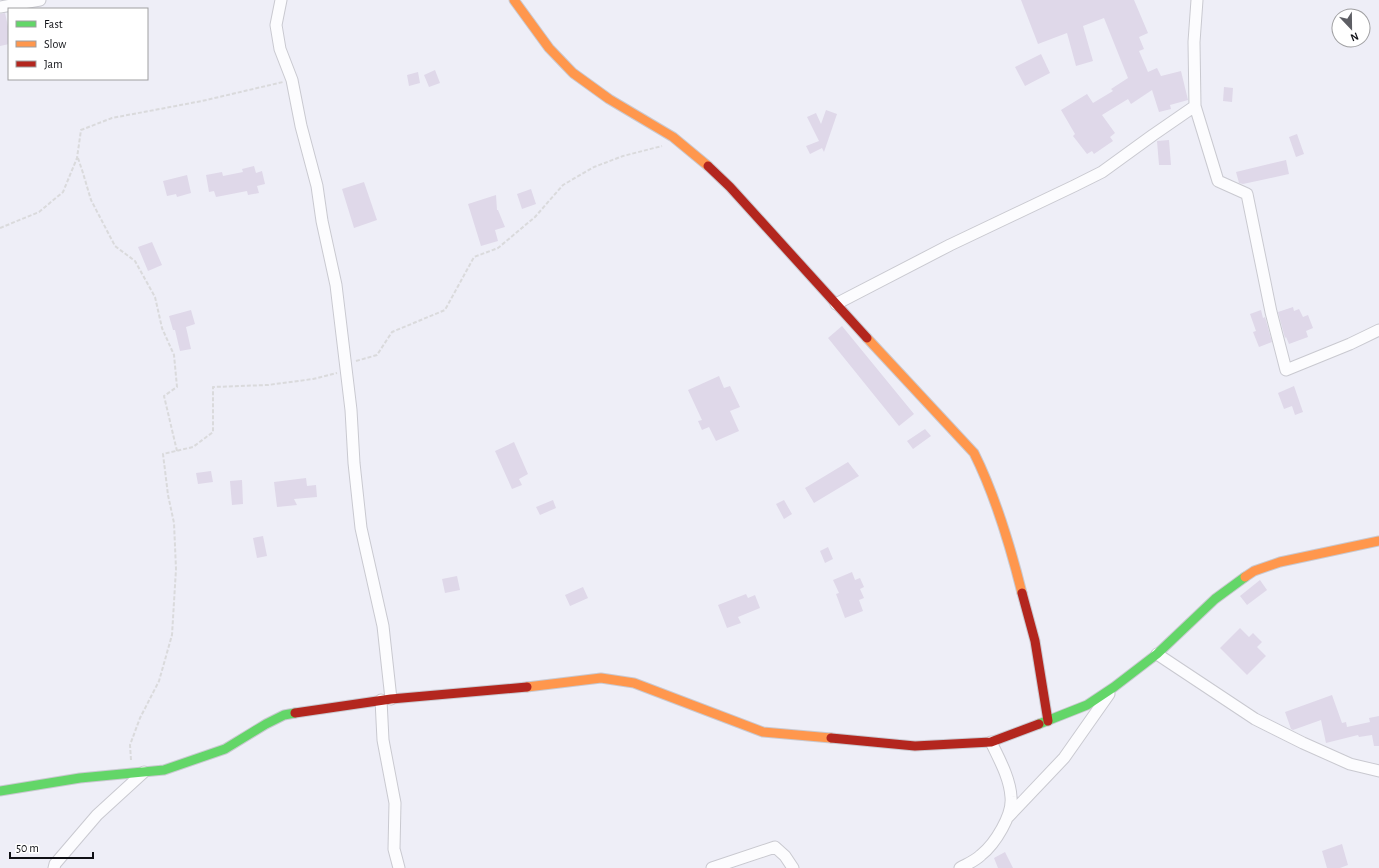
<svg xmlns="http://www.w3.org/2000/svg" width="1379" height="868" font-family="'Alegreya Sans',sans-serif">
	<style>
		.building { fill: #dfd8e9 }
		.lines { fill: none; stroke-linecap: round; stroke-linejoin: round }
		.street-casing { stroke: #c9c9d0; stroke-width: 13 }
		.fast-casing { stroke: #c9c9d0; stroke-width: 11 }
		.slow-casing { stroke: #c9c9d0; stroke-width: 11 }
		.jam-casing { stroke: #c9c9d0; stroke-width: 11 }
		.path { stroke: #dadadc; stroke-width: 2; stroke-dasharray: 4 2; stroke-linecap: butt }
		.street { stroke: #fcfcfe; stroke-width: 11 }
		.fast { stroke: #63d668; stroke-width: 9 }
		.slow { stroke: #ff974d; stroke-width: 9 }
		.jam { stroke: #b3261e; stroke-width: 9 }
	</style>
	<rect width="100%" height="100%" fill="#eeeef7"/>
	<path class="building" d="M1021 0H1134L1148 33 1139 37 1144 49 1139 51 1148 72 1157 68 1161 76 1181 71 1188 100 1170 105 1171 109 1159 112 1152 90 1131 104 1128 99 1102 115 1115 133 1110 137 1113 141 1094 154 1092 151 1087 154 1073 136 1075 134 1061 110 1087 94 1093 103 1113 91 1111 89 1128 78 1104 18 1083 26 1093 61 1076 66 1067 33 1038 44Z
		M5 13 9 31V44L0 46V14Z
		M1041 54 1050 73 1025 86 1015 67Z
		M435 70 440 83 429 87 424 75Z
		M418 72 420 83 409 86 407 75Z
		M1224 87 1233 88 1232 102 1223 101Z
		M826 110 837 114 824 152 822 148 810 154 806 146 819 141 807 117 816 113 821 124Z
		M1297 134 1304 154 1296 157 1289 137Z
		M1169 140 1171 165H1159L1157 141Z
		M1286 160 1289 174 1243 184 1239 183 1236 172Z
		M254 166 256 173 262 171 265 184 257 186 259 193 248 195 247 191 216 197 214 191 209 192 206 175 222 172 223 176 243 172 242 169Z
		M187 175 191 193 177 197 176 194 167 196 163 181Z
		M364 182 377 220 354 228 342 189Z
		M531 189 536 204 522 209 517 194Z
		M496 195 497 210H498L505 227 495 230 498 241 481 246 468 204Z
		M152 242 162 265 148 271 138 247Z
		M1293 307 1294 311 1299 309 1303 317 1308 315 1313 328 1306 331 1308 337 1289 344 1286 337 1285 338 1278 312Z
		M191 310 195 324 186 327 191 349 180 351 175 330H173L169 316Z
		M1261 310 1263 318 1265 317 1272 342 1259 347 1253 332 1256 331 1250 314Z
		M842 326 914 414 899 426 828 338Z
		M719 376 724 388 730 386 740 407 730 411 739 431 716 441 709 427 702 430 698 421 702 420 688 390Z
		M1294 386 1303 412 1295 415 1292 406 1284 409 1278 393Z
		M925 429 931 436 913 449 907 441Z
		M514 442 528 474 519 479 522 485 512 489 495 451Z
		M848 462 859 476 814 503 805 488Z
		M211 471 213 482 198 484 196 473Z
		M306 478 307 486 316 485 317 497 294 499 297 505 277 507 274 482Z
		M242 480 243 504 232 505 230 481Z
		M553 500 556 508 540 515 536 507Z
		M784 500 792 514 784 519 776 504Z
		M263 536 267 556 257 558 253 538Z
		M828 547 833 559 825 563 820 551Z
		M852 572 855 580 860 578 864 587 860 589 864 598 859 600 863 611 845 618 836 594 839 593 833 580Z
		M457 576 460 590 445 593 442 579Z
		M1260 580 1267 590 1247 605 1240 596Z
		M583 587 588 598 570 606 565 595Z
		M746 594 748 598 755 595 760 608 738 617 741 623 727 628 718 605Z
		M1240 628 1249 637 1253 633 1262 642 1257 647 1266 656 1247 675 1220 648Z
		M1332 695 1342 723 1346 722 1347 727 1370 722 1369 718 1379 716V746H1374L1372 735 1359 737 1358 735 1326 743 1321 720 1293 730 1291 729 1285 712Z
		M1342 844 1348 865 1340 868H1327L1322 851Z
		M1005 852 1013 868H998L994 858Z"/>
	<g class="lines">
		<g class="street-casing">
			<path id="street" d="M281 0 276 25 280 49 292 80 301 126 317 186 322 221 336 285 351 410 354 463 361 528 383 626 391 699
				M0 7 40 0
				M1195 106 1218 181 1247 194 1271 312 1286 370 1350 344 1379 330
				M836 304 950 245 1074 186 1102 172 1153 135 1195 106 1194 42 1197 0
				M1157 654 1255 719 1303 743 1350 764 1379 771
				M381 700 383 740 395 803 394 849 399 868
				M1008 817 1064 758 1109 694
				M54 868 55 864 97 815 144 772
				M712 868 775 847 785 856 793 868
				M960 868C967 864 975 861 981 855 995 844 1013 815 1011 797 1010 778 999 759 991 742"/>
		</g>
		<g class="fast-casing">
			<path id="fast" d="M1039 724 1087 705 1114 687 1157 654 1215 599 1245 577
				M0 791 80 778 164 770 225 749 266 724 284 715 295 713"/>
		</g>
		<g class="slow-casing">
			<path id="slow" d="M514 0 549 48 573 73 609 99 673 137 708 166
				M867 338 974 453C996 497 1010 545 1022 593
				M1245 577 1254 571 1280 562 1379 541
				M527 687 601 678 634 683 763 732 831 738"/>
		</g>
		<g class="jam-casing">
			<path id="jam" d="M708 166 730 187 867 338
				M1022 593 1035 641 1048 721
				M295 713 391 699 527 687
				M831 738 915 746 991 742 1039 724"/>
		</g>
		<path class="path" d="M78 158 83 173 91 200 115 246 135 261 155 297 162 328 174 355 177 387 164 396 177 451
			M0 228 39 212 63 192 77 158 81 130 112 118 202 101 283 82
			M356 361 377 355 392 332 445 310 474 257 498 248 535 217 563 185 594 167 623 156 662 146
			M131 760 130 745 140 718 159 681 172 635 176 569 174 523 168 495 163 454 193 447 213 432V387L268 385 313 379 337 373"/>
		<use href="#street" class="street"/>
		<use href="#fast" class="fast"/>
		<use href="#slow" class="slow"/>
		<use href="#jam" class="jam"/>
	</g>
	<rect x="8" y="8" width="140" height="72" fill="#ffffff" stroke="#9f9fa1"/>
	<rect x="16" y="21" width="20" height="6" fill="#63d668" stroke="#9f9fa1"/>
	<text x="44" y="28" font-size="12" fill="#0f1015">Fast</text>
	<rect x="16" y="41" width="20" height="6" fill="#ff974d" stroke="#9f9fa1"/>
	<text x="44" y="48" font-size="12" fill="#0f1015">Slow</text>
	<rect x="16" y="61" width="20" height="6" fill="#b3261e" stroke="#9f9fa1"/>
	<text x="44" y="68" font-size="12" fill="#0f1015">Jam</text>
	<g transform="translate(1351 28) rotate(158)"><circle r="19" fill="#ffffff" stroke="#9f9fa1"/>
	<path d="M0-3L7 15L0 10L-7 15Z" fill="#5d5e64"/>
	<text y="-6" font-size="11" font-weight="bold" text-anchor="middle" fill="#0f1015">N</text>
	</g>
	<path d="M10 852v6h83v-6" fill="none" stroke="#0f1015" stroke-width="2"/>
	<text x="16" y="852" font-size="12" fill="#0f1015" stroke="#ffffff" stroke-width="3" paint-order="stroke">50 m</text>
</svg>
